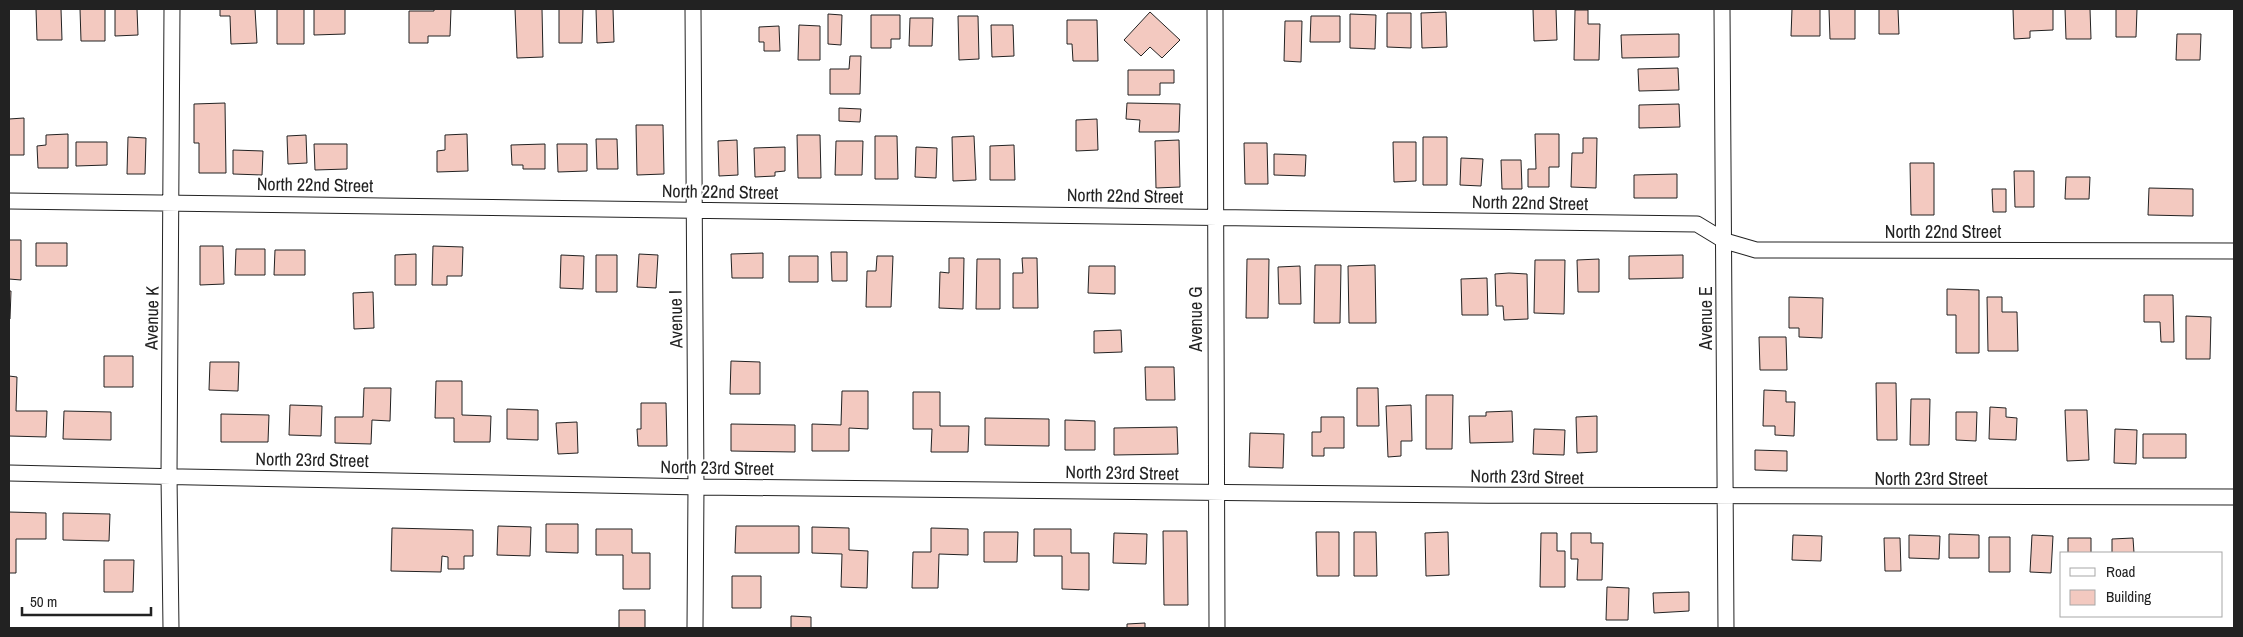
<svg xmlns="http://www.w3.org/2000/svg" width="2243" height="637" font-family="'Archivo Narrow',sans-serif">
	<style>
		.building { fill: #f3c9c0; stroke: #222 }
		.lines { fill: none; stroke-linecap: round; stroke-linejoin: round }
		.street-casing { stroke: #222; stroke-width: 17 }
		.street { stroke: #fff; stroke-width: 15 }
		.labels { text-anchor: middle; stroke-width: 4; stroke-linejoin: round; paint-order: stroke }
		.street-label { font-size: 18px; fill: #222; stroke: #fff }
	</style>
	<rect width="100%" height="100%" fill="#fff"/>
	<path class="building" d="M36 9H61L62 40H37Z
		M80 9H105V41H81Z
		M115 9H137L138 35 115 36Z
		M220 9H255L257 43 231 44 230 16H220Z
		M277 9H304V44H277Z
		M314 9H345V34L314 35Z
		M434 9H451L450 36H428V43H409V11H434Z
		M515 9H542L543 57 517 58Z
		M559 9H583L582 43H559Z
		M596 9H613L614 42 597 43Z
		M1533 9H1556L1557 40 1534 41Z
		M1792 9H1820V36H1791Z
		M1829 9H1855V39H1830Z
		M1879 9H1898L1899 34H1879Z
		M2013 9H2053V30L2030 31V38L2014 39Z
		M2065 9H2090L2091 39H2066Z
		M2116 9H2137L2136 37H2116Z
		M1575 10H1588V24H1600L1599 60H1574Z
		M1150 12 1180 40 1162 58 1150 47 1141 56 1124 40Z
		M1446 12 1447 47 1422 48 1421 13Z
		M1387 13H1411V48L1387 47Z
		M828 14 842 15 841 45 828 44Z
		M1350 14 1376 15 1375 49 1350 48Z
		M871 15H900V39H891V48H871Z
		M958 16H978L979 59 959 60Z
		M1311 16H1340V42H1310Z
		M910 18H933L932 46H909Z
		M1067 20H1097L1098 61H1073L1072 44H1067Z
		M1285 21H1302L1301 62 1284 61Z
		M799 25 820 26V60H798Z
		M991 25H1013L1014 56 992 57Z
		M779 26 780 51H764V42H759V27Z
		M1679 34V57L1622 58 1621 35Z
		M2177 34H2201L2200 60H2176Z
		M850 56H861L860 94H830V69H849Z
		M1678 68 1679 90 1639 91 1638 69Z
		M1128 70H1174V83H1160V95H1128Z
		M225 103 226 173H199V143H194V104Z
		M1127 103 1180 104 1179 132H1139L1140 120 1126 119Z
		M1679 104 1680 127 1639 128V105Z
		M839 108 861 109 860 122 839 121Z
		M24 118V155H9V119Z
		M1097 119 1098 150 1076 151V120Z
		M636 125H663L664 174 637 175Z
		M68 134V168H38L37 146 46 145V135Z
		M467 134 468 171 437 172V151L445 150V135Z
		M1535 134H1559V167H1549V187H1528V169H1536Z
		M306 135 307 163 288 164 287 136Z
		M797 135H820L821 178H798Z
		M875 136H897L898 179H875Z
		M974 136 976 180 953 181 952 137Z
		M128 137 146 138 145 174H127Z
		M1423 137H1447V185H1423Z
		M1583 138H1597L1596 188 1571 187 1572 153H1583Z
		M596 139H617L618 169H597Z
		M737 140 738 175 719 176 718 141Z
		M1179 140 1180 187 1156 188 1155 141Z
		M836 141H863L862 175H835Z
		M76 142H107V165L76 166Z
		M1393 142H1416V181L1394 182Z
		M1244 143H1267L1268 184H1245Z
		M314 144H347V169L315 170Z
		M545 144V169H523V165H512L511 145Z
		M557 144H587V171L558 172Z
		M1014 145 1015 180H990V146Z
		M785 147V171L775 172V176L755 177 754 148Z
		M916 147 937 148 936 178 915 177Z
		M233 150 263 151 262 175 233 174Z
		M1274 154 1306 155 1305 176 1274 175Z
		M1461 158 1483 159 1481 186 1460 185Z
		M1501 160H1521L1522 189H1502Z
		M1910 163H1934V215H1911Z
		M2014 171H2034V207H2015Z
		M1677 174V198H1634V175Z
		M2066 177H2090L2089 199H2065Z
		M2149 188 2193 189V216L2148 215Z
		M1992 189H2006V212H1993Z
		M9 240H21V280L9 279Z
		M36 243H67V266H36Z
		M200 246H223L224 284 200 285Z
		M433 246 463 247 462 276H447V285H432Z
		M236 249H265V275H235Z
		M275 250H305V275H274Z
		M831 252H847V281H832Z
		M763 253V278H732L731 254Z
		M416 254V285H395V255Z
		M639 254 658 255 656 288 637 287Z
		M561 255 584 256 583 289 560 288Z
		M596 255H617V292H596Z
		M1683 255V278L1629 279V256Z
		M789 256H818V282H789Z
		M877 256H893L891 307H866L867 271H876Z
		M949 258H964L963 309 939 308 940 272 949 273Z
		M1022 258H1037L1038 308H1013V273H1023Z
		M977 259H1000V309H976Z
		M1247 259H1269L1268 318H1246Z
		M1599 259V292H1578L1577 260Z
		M1535 260H1565L1564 314 1534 313Z
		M1315 265H1341L1340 323H1314Z
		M1375 265 1376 323H1349L1348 266Z
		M1089 266H1115V294L1088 293Z
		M1300 266 1301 304H1279L1278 267Z
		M1509 273 1527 274 1528 319 1504 320 1503 306H1496L1495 274Z
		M1487 278 1488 315H1462L1461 279Z
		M1947 289 1979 290V353H1956V315H1947Z
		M9 291H11L10 319H9Z
		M373 292 374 328 354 329 353 293Z
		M2144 295H2173L2174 342H2161L2160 322H2144Z
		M1789 297 1823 298 1822 338 1799 337V328H1789Z
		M1987 297H2002V312H2017L2018 351H1988Z
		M2186 316 2211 317 2210 359H2186Z
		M1121 330 1122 352 1094 353V331Z
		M1759 337H1786L1787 370H1760Z
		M104 356H133V387H104Z
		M731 361 760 362V394H730Z
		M210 362H239L238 391 209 390Z
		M1145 367H1174L1175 400H1146Z
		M9 376 17 377 16 411H47L46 437 9 436Z
		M436 381H462V415L491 416 490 442H454V418H435Z
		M1876 383H1896L1897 440H1877Z
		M364 388H391L390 421 372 420 371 444 335 443V417H363Z
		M1357 388H1378L1379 426H1357Z
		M1764 390 1786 391V402H1795L1794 436 1775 435V426H1763Z
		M842 391H868V429L849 428V451H812V424L841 425Z
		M913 392H940V426H969L968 452H931L932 429H913Z
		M1426 395H1453L1452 449H1426Z
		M1911 399H1930L1929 445H1910Z
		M641 403H666L667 446H638L637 429H641Z
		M290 405 322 406 321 436 289 435Z
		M1411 405 1412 441H1401V456L1388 457 1386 406Z
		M1990 407 2006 408V417L2017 418 2016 440 1989 439Z
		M507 409 538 410V440L507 439Z
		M2065 410H2087L2089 460 2067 461Z
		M64 411 111 412V440L63 439Z
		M1512 411 1513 442 1470 443 1469 416H1486V412Z
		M1956 412H1977L1976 441 1956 440Z
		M221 414 269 415 268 442H221Z
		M1597 416V452L1577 453 1576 417Z
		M1321 417H1344V448H1324V456H1312V432H1321Z
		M985 418 1049 419V446L985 445Z
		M1065 420 1095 421V450H1065Z
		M577 422 578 453 558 454 556 423Z
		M731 424 795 425V452L731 451Z
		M1177 427 1178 454 1114 455V428Z
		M1534 429 1565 430 1564 455 1533 454Z
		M2115 429 2137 430 2136 464 2114 463Z
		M1250 433 1284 434 1283 468 1249 467Z
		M2143 434H2186V458H2143Z
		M1755 450 1787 451V471L1755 470Z
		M9 512 46 513V539H16V573H9Z
		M63 513 110 514 109 541 63 540Z
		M546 524H578V553L546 552Z
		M498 526 531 527 530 556 497 555Z
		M736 526H799V553H735Z
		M812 527 849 528V550L868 551 867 588 841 587 842 554 812 553Z
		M392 528 473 530V556H464V569H448V557L442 556 441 572 391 571Z
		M931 528 968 529V555L939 554 938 588H912L913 552H931Z
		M596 529H632V553H650V589H623V555H596Z
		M1034 529H1071V553H1089V590L1062 589V556H1034Z
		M1163 531H1187L1188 605H1164Z
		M984 532H1018L1017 562H984Z
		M1316 532H1339V576H1317Z
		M1354 532H1376L1377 576H1354Z
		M1448 532 1449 575 1426 576 1425 533Z
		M1114 533 1147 534 1146 564 1113 563Z
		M1541 533H1557V551H1565V587H1540Z
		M1571 533H1591V543H1603L1602 580H1577L1578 559H1571Z
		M1949 534 1979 535V558H1949Z
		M1793 535 1822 536 1821 561 1792 560Z
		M1909 535 1940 536 1939 559 1909 558Z
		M2032 535 2053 536 2051 573 2030 572Z
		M1989 537H2010V572H1989Z
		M1884 538H1900L1901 571H1885Z
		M2068 538H2091V553H2068Z
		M2133 538 2134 553H2112V539Z
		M104 560H134L133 592H104Z
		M732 576H761V608H732Z
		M1607 587 1629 588 1628 620H1606Z
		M1689 592V611L1654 613 1653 593Z
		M619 610H645V628H619Z
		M791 616 811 617V628H791Z
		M1145 623V628H1127V624Z"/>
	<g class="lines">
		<g class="street-casing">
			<path id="street" d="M693 9 696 487 695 628
				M1215 9 1217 628
				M1722 9 1726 628
				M9 201 1697 224 1725 241 1756 250 2234 251
				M9 473C240 478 471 484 702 487 1213 494 1723 498 2234 497
				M171 628 169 476 172 9"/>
		</g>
		<use href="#street" class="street"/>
	</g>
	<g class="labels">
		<g class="street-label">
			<text transform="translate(315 185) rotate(1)" y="6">North 22nd Street</text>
			<text transform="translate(720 192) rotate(1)" y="6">North 22nd Street</text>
			<text transform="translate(1125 196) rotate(1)" y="6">North 22nd Street</text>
			<text transform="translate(1530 203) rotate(1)" y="6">North 22nd Street</text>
			<text x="1943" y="238">North 22nd Street</text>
			<text transform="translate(152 318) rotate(-89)" y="6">Avenue K</text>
			<text transform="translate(1706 318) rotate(-90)" y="6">Avenue E</text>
			<text transform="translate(676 319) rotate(-91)" y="6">Avenue I</text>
			<text transform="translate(1196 319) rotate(-90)" y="6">Avenue G</text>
			<text transform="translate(312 460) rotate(1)" y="6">North 23rd Street</text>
			<text transform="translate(717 468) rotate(1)" y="6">North 23rd Street</text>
			<text transform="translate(1122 473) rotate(1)" y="6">North 23rd Street</text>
			<text transform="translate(1527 477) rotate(1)" y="6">North 23rd Street</text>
			<text x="1931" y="485">North 23rd Street</text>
		</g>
	</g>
	<rect width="2243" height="637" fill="none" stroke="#222222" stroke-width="20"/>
	<rect x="2060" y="552" width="162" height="65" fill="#ffffff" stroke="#a7a7a7"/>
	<rect x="2070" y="568" width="25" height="8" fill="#ffffff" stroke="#a7a7a7"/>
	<text x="2106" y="577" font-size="15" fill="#222222">Road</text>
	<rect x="2070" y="590" width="25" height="15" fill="#f3c9c0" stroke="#a7a7a7"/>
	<text x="2106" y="602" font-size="15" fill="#222222">Building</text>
	<path d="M22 607v8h129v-8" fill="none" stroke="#222222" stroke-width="2.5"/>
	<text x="30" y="607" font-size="15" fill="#222222" stroke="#ffffff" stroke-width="4" paint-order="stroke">50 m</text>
</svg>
